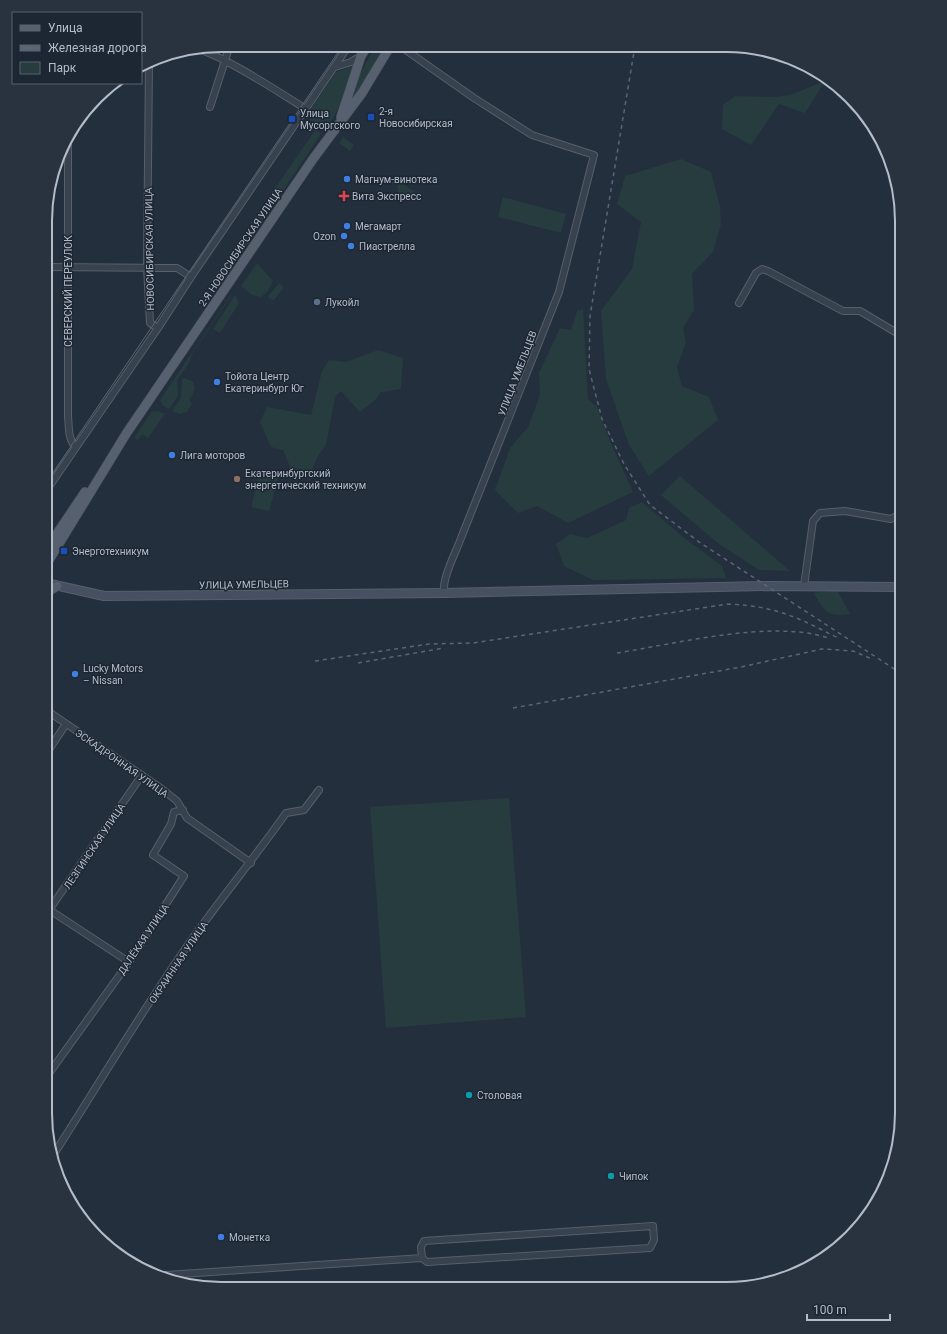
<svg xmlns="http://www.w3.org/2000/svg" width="947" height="1334" font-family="Roboto,sans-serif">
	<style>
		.green { fill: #263c3f }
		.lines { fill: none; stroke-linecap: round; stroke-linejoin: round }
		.street-casing { stroke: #565f6c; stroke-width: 8 }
		.secondary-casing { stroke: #565f6c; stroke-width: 10 }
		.primary-casing { stroke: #414a57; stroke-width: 10 }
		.street { stroke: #38414e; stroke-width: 6 }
		.secondary { stroke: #465061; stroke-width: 8 }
		.primary { stroke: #56606e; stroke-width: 9 }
		.tram { stroke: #5a6575; stroke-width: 1 }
		.rail { stroke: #5a6575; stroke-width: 1.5; stroke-dasharray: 4 4; stroke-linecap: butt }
		.transit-dot { fill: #1a4fb4; stroke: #1d2633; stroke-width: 1.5 }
		.shop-dot { fill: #3f7fe0; stroke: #1d2633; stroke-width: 1.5 }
		.health-dot { fill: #e0444e; stroke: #1d2633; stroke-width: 1.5 }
		.service-dot { fill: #5c6f8a; stroke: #1d2633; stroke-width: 1.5 }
		.education-dot { fill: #8d6e63; stroke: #1d2633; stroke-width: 1.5 }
		.culture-dot { fill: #0f9aa8; stroke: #1d2633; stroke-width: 1.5 }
		.labels { text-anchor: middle; stroke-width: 3; stroke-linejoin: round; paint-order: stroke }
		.poi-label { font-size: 10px; fill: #b4bcc9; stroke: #1d2633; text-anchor: start }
		.street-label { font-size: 10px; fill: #b4bcc9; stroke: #1d2633 }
		.rim { fill: none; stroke: #b4bcc9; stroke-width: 2 }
	</style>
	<rect width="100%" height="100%" fill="#242f3e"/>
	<path class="green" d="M376 45H385L346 111 359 76Z
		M353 66 340 106 324 133 322 129 306 116 336 72Z
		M825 81 805 113 779 104 751 145 722 129 723 105 735 96 775 97 790 95Z
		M316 129 321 134 217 289 209 284Z
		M343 137 354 145 350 151 339 143Z
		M681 159 711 172 720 207 721 224 713 252 692 274 694 310 683 328 686 342 677 367 682 386 709 397 718 420 649 476 629 445 606 379 601 311 632 269 641 222 617 204 625 176Z
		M387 177 398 180 396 185 385 182Z
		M400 182 416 193 412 197 405 199 398 195 397 187Z
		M503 197 566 214 561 233 498 217Z
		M257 263 273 281 267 292 261 297 252 295 241 286Z
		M279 283 284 287 274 300 269 299 268 296Z
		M232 295 192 354 189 363 177 380 178 396 169 409 163 406 160 400 230 296Z
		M235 295 239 303 220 333 213 329Z
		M583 309 588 399 597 407 610 441 633 492 568 523 537 506 518 513 495 490 510 448 528 427 540 395 539 373 560 328 571 330 577 311Z
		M378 350 403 358 401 389 381 392 375 400 360 412 341 391 335 397 326 445 318 456 308 479 291 469 283 450 271 447 260 422 267 407 311 415 322 371 329 360 346 362Z
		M185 378 193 382 195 389 192 396 189 398 192 404 187 412 180 414 172 411 181 398 182 379Z
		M152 411H158L165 414 148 438 142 434 138 440 134 438Z
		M260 473 278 478 269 511 251 507Z
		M680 476 790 571 759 570 719 544 661 495Z
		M642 502 683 537 722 566 726 578 593 580 564 566 556 544 570 534 587 538 626 520 629 508Z
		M837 590 850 614C828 617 824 612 814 593Z
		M509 798 526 1017 386 1028 370 807Z"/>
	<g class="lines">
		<g class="street-casing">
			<path id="street" d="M400 46 474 98 532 135 594 155 559 292 461 538C456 552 442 578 444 593
				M195 49C215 50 285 96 306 109
				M335 67 351 62 361 56
				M210 107 230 45
				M68 134V416C69 426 68 441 76 447
				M46 267 177 268 191 277
				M739 303 756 273 762 269 768 271 843 311H860L902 336
				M158 328 191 277 349 45
				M46 491 158 328 150 323 147 267 149 63
				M804 586 813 521 820 513 845 511 891 519 902 513
				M46 710 162 789 177 801 187 818 251 863
				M46 754 66 724
				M45 907 129 962
				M45 916 142 775
				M45 1079 129 962 184 876 153 855 171 824 174 812 183 810
				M54 1154C97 1087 138 1017 183 952 216 904 253 860 286 813L304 810 319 790
				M166 1275 422 1258 427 1262 650 1248 654 1240 653 1226 424 1241 421 1247 422 1258"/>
		</g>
		<g class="secondary-casing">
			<path id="secondary" d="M46 583 104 596 444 593 768 586 902 587"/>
		</g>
		<g class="primary-casing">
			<path id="primary" d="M341 117 361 56 368 45
				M46 550 85 492
				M46 565 126 434 313 159 362 93 391 45
				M46 593 57 586"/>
		</g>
		<use href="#street" class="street"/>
		<use href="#secondary" class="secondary"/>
		<use href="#primary" class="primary"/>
		<path class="tram" d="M46 483 343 45"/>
		<path class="rail" d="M635 46 590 316 589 369 602 419 624 464 650 505 699 542 902 674
			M617 653C675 644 772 619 828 638
			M315 661 429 644 473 643 728 604C776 606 799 618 840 639
			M358 663 444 648
			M513 708 741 667 822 649 853 651 872 659"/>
	</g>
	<g class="transit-dot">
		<rect x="367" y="113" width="8" height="8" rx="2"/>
		<rect x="288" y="115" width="8" height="8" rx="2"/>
		<rect x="60" y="547" width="8" height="8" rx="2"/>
	</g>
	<g class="shop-dot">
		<circle cx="347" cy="179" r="4"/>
		<circle cx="347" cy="226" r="4"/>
		<circle cx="344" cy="236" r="4"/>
		<circle cx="351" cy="246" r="4"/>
		<circle cx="217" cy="382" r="4"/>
		<circle cx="172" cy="455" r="4"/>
		<circle cx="75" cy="674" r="4"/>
		<circle cx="221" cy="1237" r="4"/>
	</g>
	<path class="health-dot" d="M342 190h4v4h4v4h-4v4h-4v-4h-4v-4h4z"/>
	<circle class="service-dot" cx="317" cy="302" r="4"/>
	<circle class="education-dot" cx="237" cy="479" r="4"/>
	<g class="culture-dot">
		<circle cx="469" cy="1095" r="4"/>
		<circle cx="611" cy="1176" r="4"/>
	</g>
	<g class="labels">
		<g class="poi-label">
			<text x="379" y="115">2-я<tspan x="379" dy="12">Новосибирская</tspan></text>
			<text x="300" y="117">Улица<tspan x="300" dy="12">Мусоргского</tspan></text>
			<text x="355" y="183">Магнум-винотека</text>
			<text x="352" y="200">Вита Экспресс</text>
			<text x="355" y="230">Мегамарт</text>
			<text x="336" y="240" text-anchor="end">Ozon</text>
			<text x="359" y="250">Пиастрелла</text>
			<text x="325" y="306">Лукойл</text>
			<text x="225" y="380">Тойота Центр<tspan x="225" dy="12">Екатеринбург Юг</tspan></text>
			<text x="180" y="459">Лига моторов</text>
			<text x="245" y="477">Екатеринбургский<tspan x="245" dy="12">энергетический техникум</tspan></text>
			<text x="72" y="555">Энерготехникум</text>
			<text x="83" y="672">Lucky Motors<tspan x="83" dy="12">– Nissan</tspan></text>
			<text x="477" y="1099">Столовая</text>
			<text x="619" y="1180">Чипок</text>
			<text x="229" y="1241">Монетка</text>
		</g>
		<g class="street-label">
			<text transform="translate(240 247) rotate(-56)" y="4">2-Я НОВОСИБИРСКАЯ УЛИЦА</text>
			<text transform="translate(149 249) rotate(-91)" y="4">НОВОСИБИРСКАЯ УЛИЦА</text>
			<text transform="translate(68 291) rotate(-90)" y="4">СЕВЕРСКИЙ ПЕРЕУЛОК</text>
			<text transform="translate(517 373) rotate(-69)" y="4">УЛИЦА УМЕЛЬЦЕВ</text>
			<text transform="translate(244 584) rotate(-1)" y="4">УЛИЦА УМЕЛЬЦЕВ</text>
			<text transform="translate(122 763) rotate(35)" y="4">ЭСКАДРОННАЯ УЛИЦА</text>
			<text transform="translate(94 846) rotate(-56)" y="4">ЛЕЗГИНСКАЯ УЛИЦА</text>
			<text transform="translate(143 939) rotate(-56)" y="4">ДАЛЁКАЯ УЛИЦА</text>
			<text transform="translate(178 962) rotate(-56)" y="4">ОКРАИННАЯ УЛИЦА</text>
		</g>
	</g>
	<path d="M0 0H947V1334H0ZM221 52H726A169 169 0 0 1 895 221V1113A169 169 0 0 1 726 1282H221A169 169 0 0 1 52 1113V221A169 169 0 0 1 221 52Z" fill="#29323f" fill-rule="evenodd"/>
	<path class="rim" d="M221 52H726A169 169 0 0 1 895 221V1113A169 169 0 0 1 726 1282H221A169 169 0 0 1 52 1113V221A169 169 0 0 1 221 52Z"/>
	<rect x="12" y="12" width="130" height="72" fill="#1d2633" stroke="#59626f"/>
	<rect x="20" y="25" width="20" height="6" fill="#56606e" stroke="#59626f"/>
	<text x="48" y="32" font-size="12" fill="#b4bcc9">Улица</text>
	<rect x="20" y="45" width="20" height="6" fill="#5a6575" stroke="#59626f"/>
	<text x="48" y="52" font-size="12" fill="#b4bcc9">Железная дорога</text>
	<rect x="20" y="62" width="20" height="12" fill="#263c3f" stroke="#59626f"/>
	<text x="48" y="72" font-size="12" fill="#b4bcc9">Парк</text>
	<path d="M807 1314v6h83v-6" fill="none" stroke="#b4bcc9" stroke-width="2"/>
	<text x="813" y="1314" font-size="12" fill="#b4bcc9" stroke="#1d2633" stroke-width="3" paint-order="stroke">100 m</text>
</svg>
